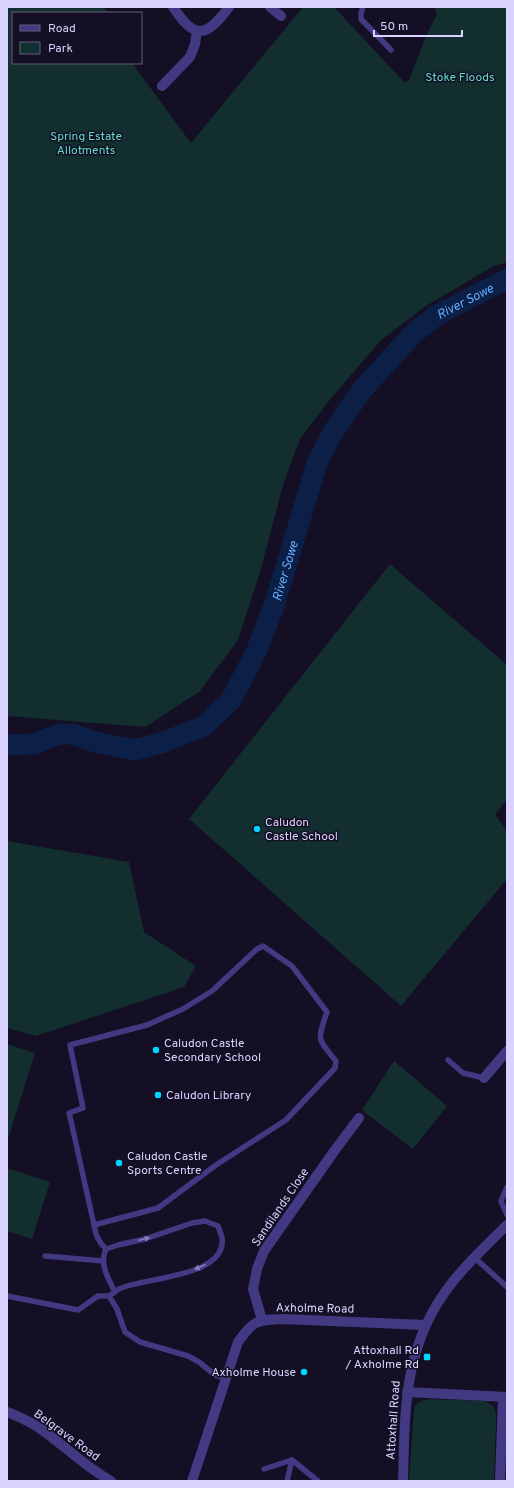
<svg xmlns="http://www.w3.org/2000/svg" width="514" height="1488" font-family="Overpass,sans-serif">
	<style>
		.green { fill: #122e2e }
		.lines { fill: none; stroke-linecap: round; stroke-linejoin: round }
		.river { stroke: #0c1f46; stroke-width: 21 }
		.service { stroke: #413a83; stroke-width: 5.5 }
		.minor { stroke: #413a83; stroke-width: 10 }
		.tertiary { stroke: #413a83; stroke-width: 10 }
		.oneway { fill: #867fbb }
		.poi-dot { fill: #02d5fb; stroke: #140f25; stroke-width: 1.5 }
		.labels { text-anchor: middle; stroke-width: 3; stroke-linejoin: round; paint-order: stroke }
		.park-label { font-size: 12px; fill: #5fdfc6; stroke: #140f25 }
		.poi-label { font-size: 12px; fill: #dad3ff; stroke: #140f25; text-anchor: start }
		.street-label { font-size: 12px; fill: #dad3ff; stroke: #140f25 }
		.water-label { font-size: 13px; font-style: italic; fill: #62adfe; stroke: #140f25 }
	</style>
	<rect width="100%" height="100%" fill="#140f25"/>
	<path class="green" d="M7 7H104L108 13H13V63H132L191 143 303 7H334L405 83 409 80 425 38 437 14 433 7H507V262L492 267 426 306 380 341 332 397 300 439 283 485 261 569 238 640 199 692 145 727 7 716Z
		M390 564 507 665V799L495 815 507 831V879L401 1006 189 819Z
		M7 841 129 862 144 932 196 966 184 987 36 1036 7 1028Z
		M7 1044 35 1053 7 1142Z
		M394 1061 447 1106 413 1149 362 1110Z
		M7 1168 50 1182 32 1239 7 1231Z
		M430 1399 485 1401 493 1406 496 1413V1424L494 1481H409L414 1408C417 1401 423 1400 430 1399Z"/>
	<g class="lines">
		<path class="river" id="s1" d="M7 745 34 744 59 734H72L95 742 134 750 164 742 204 726 231 700 256 652 274 606 317 463 333 432 362 390 414 333 437 315 507 279"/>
		<path class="service" d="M363 7 361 13V19L391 50
			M448 1060 463 1073 484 1078
			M507 1187 501 1201 507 1215
			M94 1225 158 1208 216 1165 286 1120 335 1068 336 1061C317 1038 317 1041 327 1012L292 966 263 946 257 949 212 991 183 1009 147 1025 70 1045 83 1108 69 1113 71 1121 94 1225C96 1235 98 1242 106 1249
			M45 1256 103 1261
			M475 1258 507 1287
			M7 1296 78 1310 98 1296H109L117 1309 125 1332 140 1342 188 1356 199 1362 215 1375 226 1379
			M109 1296C112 1294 116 1291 119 1289 143 1277 228 1278 222 1237 221 1234 219 1229 218 1226L205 1221 192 1223 145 1239 118 1245 106 1249C99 1264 108 1278 115 1292
			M292 1460 318 1481
			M264 1469 292 1460 287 1481"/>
		<path class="minor" d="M173 7C195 40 206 38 229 7
			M270 7 281 16
			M162 86 190 57 195 44 197 31
			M484 1078 507 1051
			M262 1320 253 1289 257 1269 264 1251 335 1150 359 1118
			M407 1392 507 1397
			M192 1481 238 1342C254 1320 256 1320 283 1319L426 1325
			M403 1481C405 1409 403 1345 451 1284 467 1263 488 1244 507 1225
			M500 1481 503 1397"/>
		<path class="tertiary" d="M7 1412C18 1416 28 1421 38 1427 63 1444 84 1466 111 1481"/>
	</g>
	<defs><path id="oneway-solid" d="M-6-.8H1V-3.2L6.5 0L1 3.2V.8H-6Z"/></defs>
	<g class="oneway">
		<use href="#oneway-solid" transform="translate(144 1239) rotate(-14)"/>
		<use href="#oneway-solid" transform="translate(200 1267) rotate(156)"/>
	</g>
	<g class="poi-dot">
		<circle cx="257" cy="829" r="4"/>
		<circle cx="156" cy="1050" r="4"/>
		<circle cx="158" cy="1095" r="4"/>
		<circle cx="119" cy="1163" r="4"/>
		<rect x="423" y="1353" width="8" height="8" rx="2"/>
		<circle cx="304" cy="1372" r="4"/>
	</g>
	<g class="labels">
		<g class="park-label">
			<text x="460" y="81">Stoke Floods</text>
			<text x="86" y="140">Spring Estate<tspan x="86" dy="14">Allotments</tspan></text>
		</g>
		<g class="poi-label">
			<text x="265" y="826">Caludon<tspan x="265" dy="14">Castle School</tspan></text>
			<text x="164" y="1047">Caludon Castle<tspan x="164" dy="14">Secondary School</tspan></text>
			<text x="166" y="1099">Caludon Library</text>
			<text x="127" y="1160">Caludon Castle<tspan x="127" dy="14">Sports Centre</tspan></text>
			<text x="419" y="1354" text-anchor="end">Attoxhall Rd<tspan x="419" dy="14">/ Axholme Rd</tspan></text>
			<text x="296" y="1376" text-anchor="end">Axholme House</text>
		</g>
		<g class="street-label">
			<text transform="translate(280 1207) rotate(-56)" y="4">Sandilands Close</text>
			<text transform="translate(315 1308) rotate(1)" y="4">Axholme Road</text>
			<text transform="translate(393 1420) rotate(-86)" y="4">Attoxhall Road</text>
			<text transform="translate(67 1435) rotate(36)" y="4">Belgrave Road</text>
		</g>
		<g class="water-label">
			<text dy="5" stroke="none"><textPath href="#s1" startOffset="719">River Sowe</textPath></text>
			<text dy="5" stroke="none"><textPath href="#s1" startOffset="383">River Sowe</textPath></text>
		</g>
	</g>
	<rect width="514" height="1488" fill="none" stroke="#dad3ff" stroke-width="16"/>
	<rect x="12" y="12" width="130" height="52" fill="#140f25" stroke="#635d7c"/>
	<rect x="20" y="25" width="20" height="6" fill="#413a83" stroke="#635d7c"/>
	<text x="48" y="32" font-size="12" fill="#dad3ff">Road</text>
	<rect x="20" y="42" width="20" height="12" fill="#122e2e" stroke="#635d7c"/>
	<text x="48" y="52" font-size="12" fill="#dad3ff">Park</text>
	<path d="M374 30v6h88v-6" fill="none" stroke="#dad3ff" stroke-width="2"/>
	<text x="380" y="30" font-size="12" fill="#dad3ff" stroke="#140f25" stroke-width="3" paint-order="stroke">50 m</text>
</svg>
